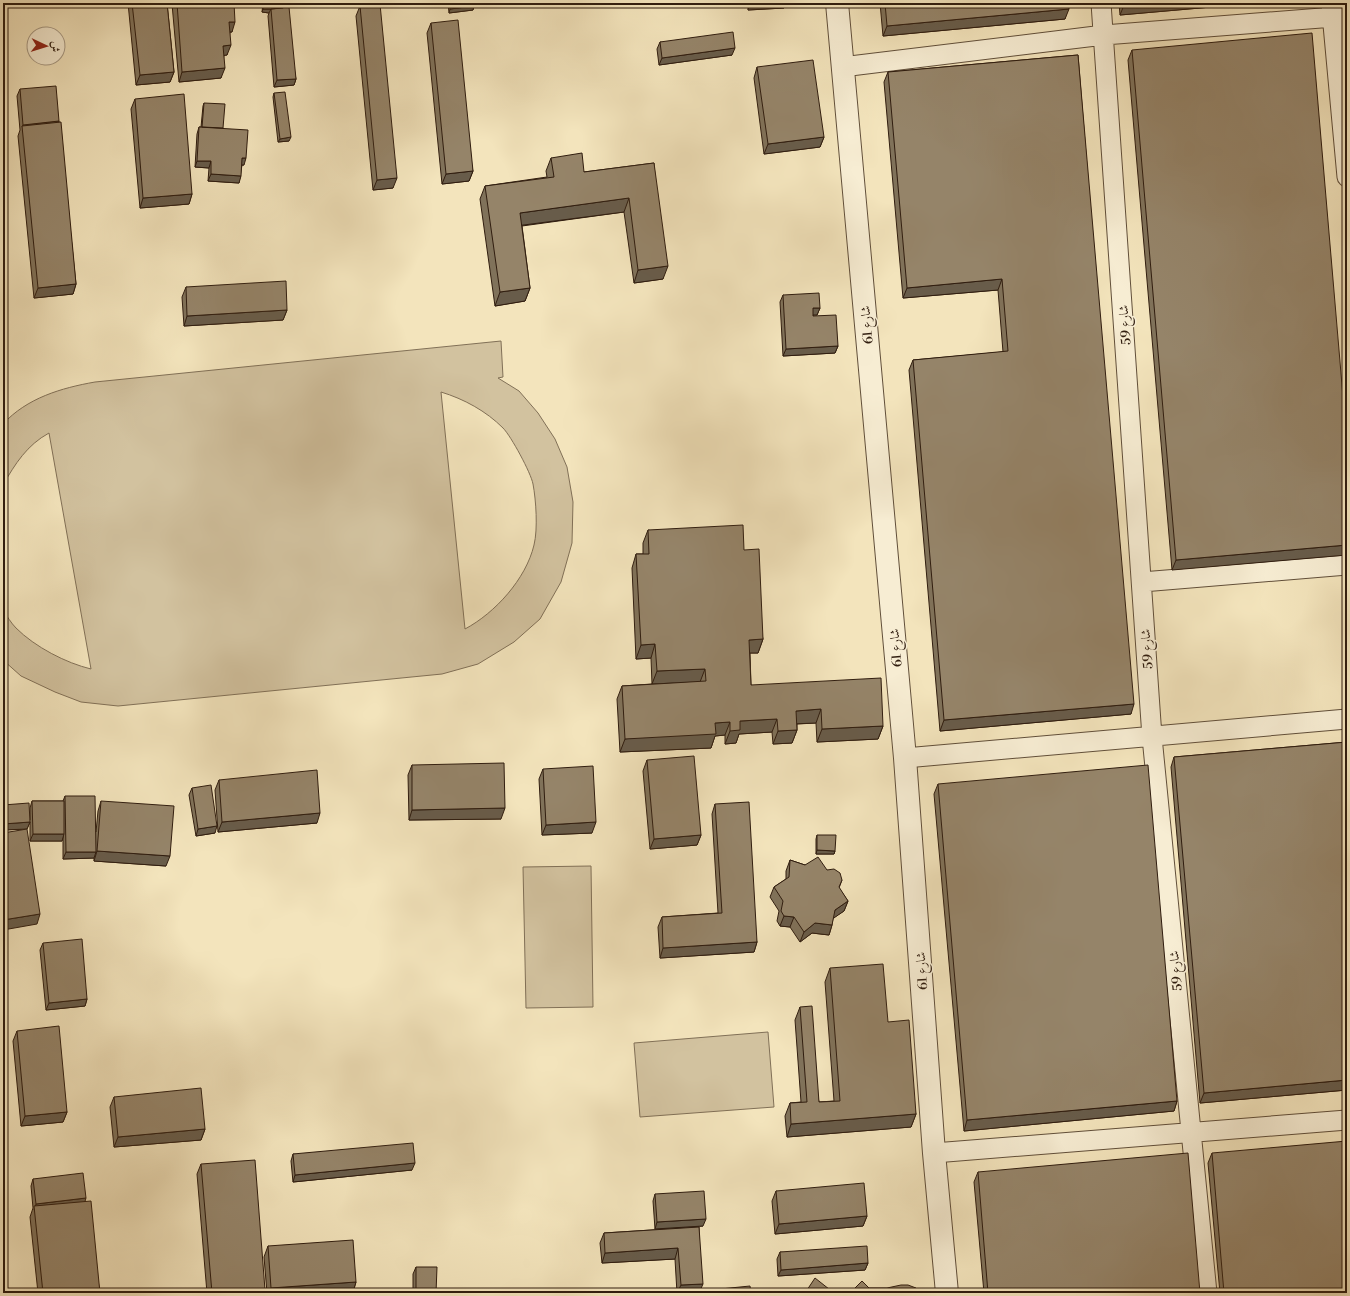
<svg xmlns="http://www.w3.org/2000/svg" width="1350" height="1296" font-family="'Libre Bodoni',Amiri,serif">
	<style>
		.green { fill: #d2c29f; stroke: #817057; fill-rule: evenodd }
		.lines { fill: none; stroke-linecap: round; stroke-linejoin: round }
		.minor-casing { stroke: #614f3a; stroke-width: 21 }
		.tertiary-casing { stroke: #614f3a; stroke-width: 24 }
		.minor { stroke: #f7edd3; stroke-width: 19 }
		.tertiary { stroke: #f7edd3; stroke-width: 22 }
		.wall { fill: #80725a; stroke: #301d0f }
		.shaded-wall { fill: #685c4a; stroke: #301d0f }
		.building { fill: #958469; stroke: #301d0f }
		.labels { text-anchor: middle; stroke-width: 3; stroke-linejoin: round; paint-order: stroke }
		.street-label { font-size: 13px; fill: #301d0f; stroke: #f7edd3 }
	</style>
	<rect width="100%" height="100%" fill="#f3e4bc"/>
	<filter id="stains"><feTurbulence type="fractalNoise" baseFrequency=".005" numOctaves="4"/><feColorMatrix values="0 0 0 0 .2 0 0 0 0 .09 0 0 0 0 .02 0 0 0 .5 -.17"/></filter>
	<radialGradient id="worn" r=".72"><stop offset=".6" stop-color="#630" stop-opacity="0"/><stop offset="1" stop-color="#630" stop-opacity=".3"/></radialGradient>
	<path class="green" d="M501 341 503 377 498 378 519 391 538 413 555 439 567 467 573 502 572 543 561 582 540 619 514 642 478 664 442 674 118 706 81 702 55 692 21 676 3 660V610C7 616 11 623 16 628 35 647 66 663 91 669L49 433C27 445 15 464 3 485V424C27 398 61 388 95 382ZM441 392C464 399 486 411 503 428 511 436 531 473 533 484 536 500 538 529 534 545 526 579 495 613 465 629Z
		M591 866 593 1007 526 1008 523 867Z
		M768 1032 774 1107 640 1117 634 1043Z"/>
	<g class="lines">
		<g class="minor-casing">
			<path id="minor" d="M1101 3 1152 737 1207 1293
				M1331 3 1347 177
				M842 67 1104 35 1347 16
				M1142 582 1347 565
				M905 758 1347 719
				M934 1153 1347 1120"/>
		</g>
		<g class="tertiary-casing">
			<path id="tertiary" d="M837 3 905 758 934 1153 947 1293"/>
		</g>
		<use href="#minor" class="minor"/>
		<use href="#tertiary" class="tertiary"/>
	</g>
	<path class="wall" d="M128 3H167L174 72 170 82 136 85Z
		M173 3H234L232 32H230L227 55H224L221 78 179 82 172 4Z
		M263 3H284L283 8 296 79 294 85 274 87 268 16 269 13 262 12Z
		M448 3H474V6L473 10 449 13Z
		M748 3H786L784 8 748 10Z
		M880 3H1069L1065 19 883 36Z
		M1119 3H1257L1120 15Z
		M360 6 393 188 373 190 356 16Z
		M431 23 473 171 469 181 442 184 427 33Z
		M660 42 732 55 659 65 657 49Z
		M1132 50 1347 444 1172 570 1128 60Z
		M1078 55 1131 714 940 731 909 370 913 360 1003 352 998 290 903 298 884 82 888 72Z
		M757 67 824 137 820 147 764 154 754 78Z
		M20 89 59 121V123L76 284 73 294 34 298 18 136 20 130 17 96Z
		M274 93 289 141 278 142 273 97Z
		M135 99 192 194 189 204 140 208 131 109Z
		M204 103 223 128 244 165H242L239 183 208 181 209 168 195 167 197 134 199 127H201L203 106Z
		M551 158 584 172 654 163 663 279 634 283 624 212 522 226 530 288 525 301 495 306 480 199 485 186 547 177 546 171Z
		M186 287 287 310 283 320 184 326 182 297Z
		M783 295 820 308 817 315H813V316L838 346 835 353 783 356 780 302Z
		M648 530 744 550 763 639 758 653H750L751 685 883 726 878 739 817 742 816 723 797 724V730L792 743 773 744 772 732 739 734 736 743 725 744V735L715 736 711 748 620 752 617 699 622 686 652 684 651 658 636 659 632 568 636 554H643V543Z
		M1347 742V1090L1200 1103 1171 767 1174 757Z
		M647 760 701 835 697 845 650 849 643 771Z
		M412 765 501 819 409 820 408 775Z
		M543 769 592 833 542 835 539 779Z
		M219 780 317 823 218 832 215 790Z
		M938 784 1177 1101 1174 1111 964 1131 934 794Z
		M192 788 215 833 196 836 189 795Z
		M65 796 96 832 98 811 101 801 166 866 94 861V858L63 859V836L62 841H30V822L27 829 3 830V805L30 820V808L32 801H63Z
		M715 804 757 942 754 952 660 958 658 927 662 917 718 913 712 814Z
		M817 835 835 851 834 854H816V839Z
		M790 860 805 865 827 870 842 880 839 888 848 901 844 911 833 918 832 925 829 935 812 933 800 942 790 927 780 926 777 921 779 911 770 897 774 887 786 879V871Z
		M43 943 87 999 85 1006 46 1010 40 950Z
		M830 968 888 1022 916 1114 911 1127 787 1137 785 1116 790 1103 801 1102 795 1020 800 1007 819 1102 834 1101 825 982Z
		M17 1031 67 1112 63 1122 21 1126 13 1041Z
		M114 1097 205 1129 201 1140 114 1147 110 1107Z
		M1212 1153 1347 1293H1220L1208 1163Z
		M293 1154 412 1170 293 1182 291 1161Z
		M201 1164 264 1293H207L197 1174Z
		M978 1172 1200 1293H984L974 1182Z
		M33 1179 85 1201 100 1293H38L30 1217 33 1208 31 1186Z
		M776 1191 867 1216 863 1226 775 1234 772 1201Z
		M655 1194 703 1226 655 1229 653 1201Z
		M699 1227 700 1291 751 1293H677L675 1259 602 1263 600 1243 604 1233Z
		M268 1246 356 1282 353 1292 342 1293H267L264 1257Z
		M780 1252 868 1263 865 1270 778 1276 777 1259Z
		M416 1267 436 1293H413V1274Z"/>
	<path class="shaded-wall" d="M750 3H786L784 8 748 10Z
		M800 3H811V5H799Z
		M1149 3H1257L1120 15 1124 5Z
		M474 6 473 10 449 13 450 9Z
		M263 9H271L269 13 262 12Z
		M1069 9 1065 19 883 36 887 26Z
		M229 22H235L232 32H225Z
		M231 45 227 55 220 56 223 46Z
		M735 48 732 55 659 65 662 58Z
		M225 68 221 78 179 82 182 72Z
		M174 72 170 82 136 85 140 75Z
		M296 79 294 85 274 87 277 80Z
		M59 121 57 128 22 127 23 125Z
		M291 137 289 141 278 142 280 139Z
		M824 137 820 147 764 154 768 144Z
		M242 158H246L244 165H240Z
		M197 161H211L209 168 195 167Z
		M473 171 469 181 442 184 446 174Z
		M211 174 241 176 239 183 208 181Z
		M397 178 393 188 373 190 377 180Z
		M192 194 189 204 140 208 143 198Z
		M629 198 624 212 516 226 520 213Z
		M668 266 663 279 634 283 638 270Z
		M1002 279 998 290 903 298 907 288Z
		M76 284 73 294 34 298 38 288Z
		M530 288 525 301 495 306 500 292Z
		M813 308H820L817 315H810Z
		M287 310 283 320 184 326 187 316Z
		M838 346 835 353 783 356 786 349Z
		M1347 545V555L1172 570 1176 560Z
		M763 639 758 653H744L749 640Z
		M655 644 651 658 636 659 641 645Z
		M705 669 700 682 652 684 657 671Z
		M1134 704 1131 714 940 731 944 720Z
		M821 709 816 723 791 724 796 711Z
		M777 719 772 732 739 734 736 743 725 744 730 731 740 721Z
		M730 722 725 735 715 736 711 748 620 752 625 739 715 723Z
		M883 726 878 739 817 742 822 729Z
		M797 730 792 743 773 744 778 731Z
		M505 808 501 819 409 820 412 810Z
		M320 813 317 823 218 832 222 822Z
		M30 822 27 829 3 830V824Z
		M596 822 592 833 542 835 546 825Z
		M217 826 215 833 196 836 198 829Z
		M33 834H64L62 841H30Z
		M701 835 697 845 650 849 654 839Z
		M817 850 835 851 834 854H816Z
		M97 851 170 856 166 866 94 861Z
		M66 852H96L94 858 63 859Z
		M848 901 844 911 831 920 835 910Z
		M40 914 37 924 3 930V920Z
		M784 916 794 917 790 927 780 926Z
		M815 923 832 925 829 935 812 933 800 942 804 932Z
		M757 942 754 952 660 958 663 948Z
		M87 999 85 1006 46 1010 49 1003Z
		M1347 1080V1090L1200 1103 1204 1093Z
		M1177 1101 1174 1111 964 1131 967 1120Z
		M67 1112 63 1122 21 1126 25 1116Z
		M916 1114 911 1127 787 1137 791 1124Z
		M205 1129 201 1140 114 1147 118 1137Z
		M415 1163 412 1170 293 1182 295 1175Z
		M86 1198 84 1205 34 1210 36 1204Z
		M867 1216 863 1226 775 1234 779 1224Z
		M706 1219 703 1226 655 1229 657 1222Z
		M678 1248 675 1259 602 1263 605 1253Z
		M868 1263 865 1270 778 1276 781 1270Z
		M356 1282 353 1292 342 1293H269L271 1288Z
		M703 1284 699 1293H677L681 1285Z
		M265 1290 264 1293H230Z"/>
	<path class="building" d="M132 3H167L174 72 140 75Z
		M177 3H234L235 22H229L231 45 223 46 225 68 182 72Z
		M264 3H284L283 8 271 9H263Z
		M450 3H474V6L450 9Z
		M885 3H1069V9L887 26Z
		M1124 3H1149L1124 5Z
		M380 4 397 178 377 180 360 6Z
		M289 7 296 79 277 80 271 9Z
		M458 20 473 171 446 174 431 23Z
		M733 32 735 48 662 58 660 42Z
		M1312 33 1347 444V545L1176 560 1132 50Z
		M1078 55 1134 704 944 720 913 360 1008 351 1002 279 907 288 888 72Z
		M813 60 824 137 768 144 757 67Z
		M56 86 59 121 23 125 20 89Z
		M285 92 291 137 280 139 274 93Z
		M184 94 192 194 143 198 135 99Z
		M204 103 225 104 223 128 202 127Z
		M61 122 76 284 38 288 22 126Z
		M199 127 248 130 246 158H242L241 176 211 174V161H197Z
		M582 153 584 172 654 163 668 266 638 270 629 198 520 213 530 288 500 292 485 186 554 177 551 158Z
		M286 281 287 310 187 316 186 287Z
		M819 293 820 308H813V316L836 315 838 346 786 349 783 295Z
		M743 525 744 550 759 549 763 639 749 640 751 685 881 678 883 726 822 729 821 709 796 711 797 730 778 731 777 719 740 721V730L730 731V722L715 723 716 734 625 739 622 686 706 681 705 669 657 671 655 644 641 645 636 554H649L648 530Z
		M1347 742V1080L1204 1093 1174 757Z
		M694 756 701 835 654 839 647 760Z
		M504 763 505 808 412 810V765Z
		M1148 765 1177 1101 967 1120 938 784Z
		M593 766 596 822 546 825 543 769Z
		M317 770 320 813 222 822 219 780Z
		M211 785 217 826 198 829 192 788Z
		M65 796H95L96 852H66Z
		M32 801H64V834H33Z
		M101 801 174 806 170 856 97 851Z
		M749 802 757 942 663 948 662 917 722 913 715 804Z
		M29 803 30 822 3 824V805Z
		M27 829 40 914 3 920V833Z
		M817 835H836L835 851 817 850Z
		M818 857 827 870 834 869 840 873 842 880 839 887 848 901 835 910 832 925 815 923 804 932 794 917 784 916 781 911 783 901 774 887 789 877 790 860 805 865Z
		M82 939 87 999 49 1003 43 943Z
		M883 964 888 1022 909 1020 916 1114 791 1124 790 1103 807 1102 800 1007 812 1006 819 1102 840 1101 830 968Z
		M59 1026 67 1112 25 1116 17 1031Z
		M201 1088 205 1129 118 1137 114 1097Z
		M1347 1141V1293H1224L1212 1153Z
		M413 1143 415 1163 295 1175 293 1154Z
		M1188 1153 1200 1293H988L978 1172Z
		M255 1160 265 1290 230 1293H212L201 1164Z
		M83 1173 86 1198 36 1204 33 1179Z
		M864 1183 867 1216 779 1224 776 1191Z
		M704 1191 706 1219 657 1222 655 1194Z
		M91 1201 100 1293H43L34 1206Z
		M699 1227 703 1284 681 1285 678 1248 605 1253 604 1233Z
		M353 1240 356 1282 271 1288 268 1246Z
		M867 1246 868 1263 781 1270 780 1252Z
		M416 1267H437L436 1293H416Z
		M815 1278 834 1293H805Z
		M862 1281 869 1288H887L901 1285H908L916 1288 918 1293H850Z
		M750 1286 751 1293H681Z"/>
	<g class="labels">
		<g class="street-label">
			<text transform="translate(866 325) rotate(-95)" y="5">شارع 61</text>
			<text transform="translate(1124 325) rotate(-94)" y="5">شارع 59</text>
			<text transform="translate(895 648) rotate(-95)" y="5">شارع 61</text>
			<text transform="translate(1146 649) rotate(-94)" y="5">شارع 59</text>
			<text transform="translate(921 971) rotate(-94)" y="5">شارع 61</text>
			<text transform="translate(1175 971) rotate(-96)" y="5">شارع 59</text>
		</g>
	</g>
	<rect width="1350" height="1296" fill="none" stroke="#f3e4bc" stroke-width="16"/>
	<rect x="4" y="4" width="1342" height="1288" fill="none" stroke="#301d0f" stroke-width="2"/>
	<rect x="8" y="8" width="1334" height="1280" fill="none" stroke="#301d0f"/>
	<g transform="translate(46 46) rotate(94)"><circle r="19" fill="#f7edd3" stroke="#a79a85"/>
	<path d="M0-3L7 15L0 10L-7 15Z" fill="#8f2418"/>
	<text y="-6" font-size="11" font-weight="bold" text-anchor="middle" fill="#301d0f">ش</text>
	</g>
	<rect width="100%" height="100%" filter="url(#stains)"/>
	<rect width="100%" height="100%" fill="url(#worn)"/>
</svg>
